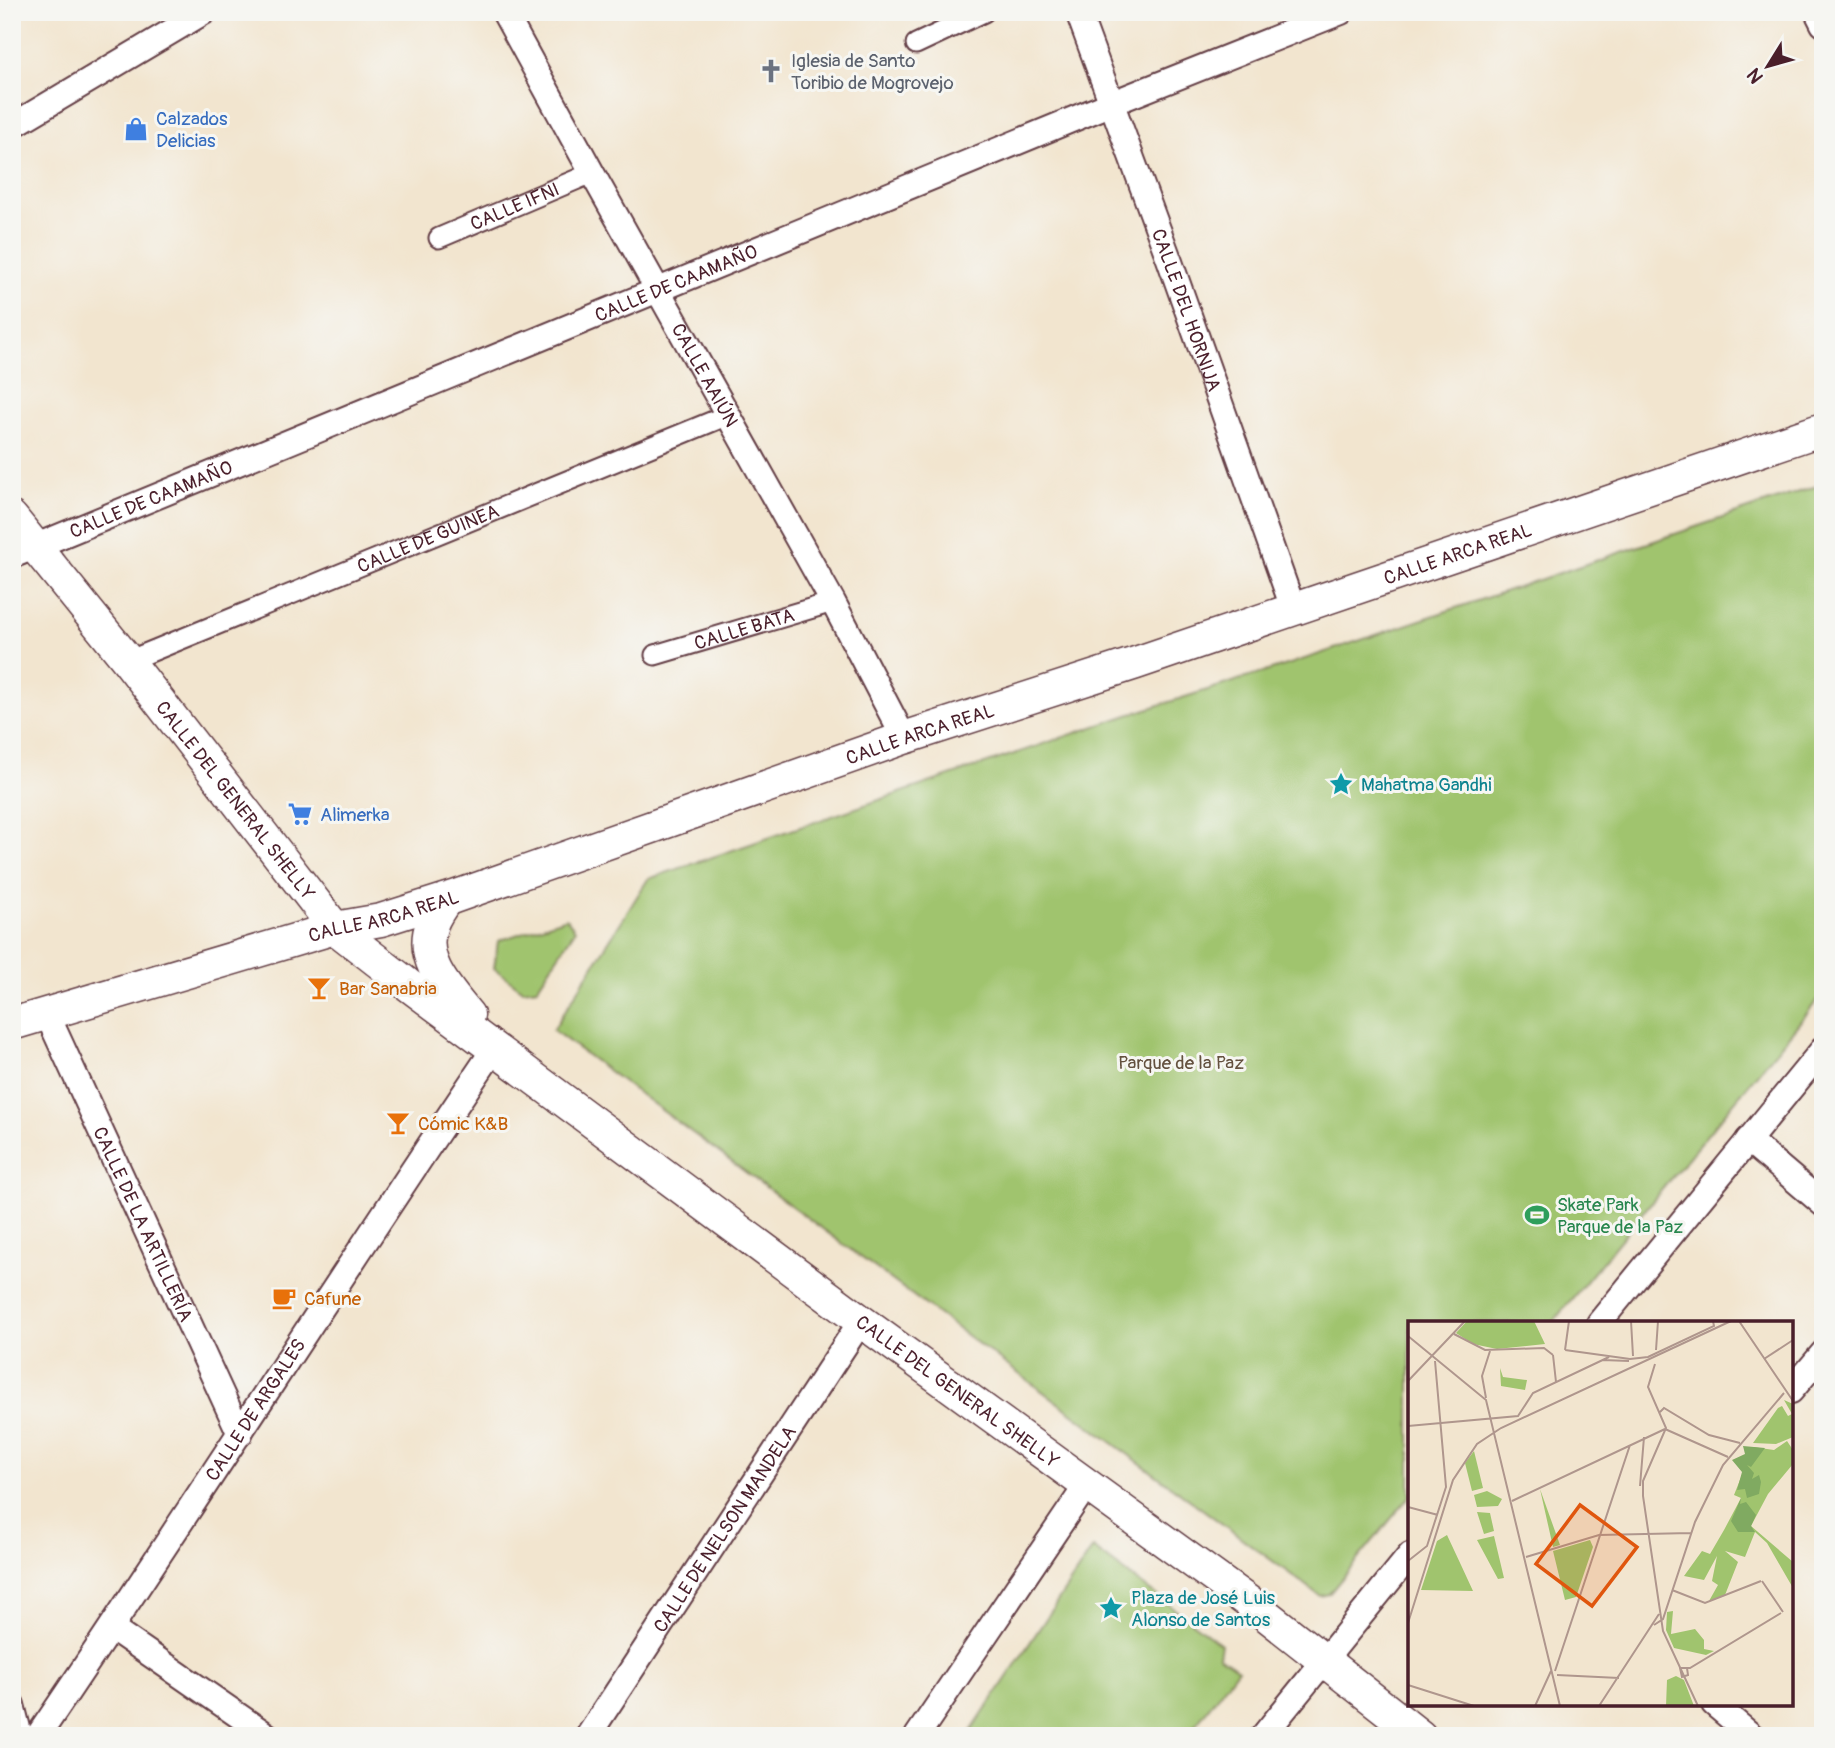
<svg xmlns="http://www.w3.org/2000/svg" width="1835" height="1748" font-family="Pangolin,sans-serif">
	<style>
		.green { fill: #a0c46e; stroke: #75724c; stroke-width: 2 }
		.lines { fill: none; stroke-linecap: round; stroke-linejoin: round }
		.pedestrian-casing { stroke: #633d44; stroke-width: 23 }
		.minor-casing { stroke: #633d44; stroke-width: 28 }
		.tertiary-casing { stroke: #633d44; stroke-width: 35 }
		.pedestrian { stroke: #fff; stroke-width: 19 }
		.minor { stroke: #fff; stroke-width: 24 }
		.tertiary { stroke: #fff; stroke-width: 32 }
		.labels { text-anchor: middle; stroke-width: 6; stroke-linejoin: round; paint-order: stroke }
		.worship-label { font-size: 19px; fill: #5b616d; stroke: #f6f6f2; text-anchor: start }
		.shop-label { font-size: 19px; fill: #366cbe; stroke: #f6f6f2; text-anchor: start }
		.street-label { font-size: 19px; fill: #4a1f2b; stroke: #f6f6f2 }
		.culture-label { font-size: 19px; fill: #0d838f; stroke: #f6f6f2; text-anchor: start }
		.food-label { font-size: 19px; fill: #c56008; stroke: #f6f6f2; text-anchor: start }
		.park-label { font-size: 19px; fill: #64513f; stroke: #f6f6f2 }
		.leisure-label { font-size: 19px; fill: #27864d; stroke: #f6f6f2; text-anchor: start }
		.inset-road { fill: none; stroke: #af968d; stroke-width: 2 }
		.view { fill: #e0560e; fill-opacity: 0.15; stroke: #e0560e; stroke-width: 3.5 }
		.inset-edge { fill: none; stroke: #4a1f2b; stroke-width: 3.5 }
	</style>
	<rect width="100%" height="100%" fill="#f6f6f2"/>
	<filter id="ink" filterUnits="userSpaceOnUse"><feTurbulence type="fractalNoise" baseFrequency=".0143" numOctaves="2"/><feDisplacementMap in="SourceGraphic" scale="14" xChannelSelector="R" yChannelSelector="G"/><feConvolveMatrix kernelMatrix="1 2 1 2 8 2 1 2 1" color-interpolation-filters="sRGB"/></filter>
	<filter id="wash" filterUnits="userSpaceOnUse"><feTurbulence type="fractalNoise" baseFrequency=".00686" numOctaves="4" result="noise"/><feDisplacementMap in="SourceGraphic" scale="28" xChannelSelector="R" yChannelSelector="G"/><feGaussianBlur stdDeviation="1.57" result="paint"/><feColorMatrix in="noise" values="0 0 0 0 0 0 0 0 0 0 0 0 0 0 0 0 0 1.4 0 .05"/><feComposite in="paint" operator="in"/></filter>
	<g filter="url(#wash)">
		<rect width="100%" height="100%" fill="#f2e5cf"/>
		<path class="green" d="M1823 484V994L1552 1323H1410V1496L1329 1594 1320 1596 553 1030 648 879 1134 713 1284 666Z
			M566 918 575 930 537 988 523 990 494 968 498 941Z
			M1093 1548 1221 1644 1219 1656 1238 1669 1187 1736H968Z"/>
	</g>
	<g filter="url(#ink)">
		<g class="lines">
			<g class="pedestrian-casing">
				<g id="pedestrian">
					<path d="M916 44 984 12"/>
					<path id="s1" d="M439 238 592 173"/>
					<path id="s2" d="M655 655 833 602"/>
					<path id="s3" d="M128 661 728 415"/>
				</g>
			</g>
			<g class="minor-casing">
				<g id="minor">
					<path id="s4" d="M504 12 592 173 833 602 904 738"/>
					<path id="s5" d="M1078 12 1169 259 1293 608"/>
					<path d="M1817 12 1823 24"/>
					<path d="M12 126 204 12"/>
					<path id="s6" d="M12 556 1110 104 1341 12"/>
					<path id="s7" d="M47 1014 240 1434"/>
					<path d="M1748 1140 1823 1204"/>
					<path d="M1599 1323 1823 1049"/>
					<path d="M1791 1391 1823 1353"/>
					<path d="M112 1628 268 1736"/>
					<path d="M1714 1704 1752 1736"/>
					<path d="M12 1705 20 1736"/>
					<path id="s8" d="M38 1736C193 1508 340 1276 494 1049"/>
					<path id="s9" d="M588 1736 861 1321"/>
					<path d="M917 1736 1086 1486"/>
					<path d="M1263 1736 1410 1555"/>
				</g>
			</g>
			<g class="tertiary-casing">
				<g id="tertiary">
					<path id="s10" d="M12 518 128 661 335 928 407 984 861 1321 1261 1611 1420 1736"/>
					<path d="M446 900C441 907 435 915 432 924 418 959 448 990 468 1015"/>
					<path id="s11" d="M12 1024 335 928 381 920 454 897 904 738 1136 663 1823 429"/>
				</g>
			</g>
			<use href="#pedestrian" class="pedestrian"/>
			<use href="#minor" class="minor"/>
			<use href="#tertiary" class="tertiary"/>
		</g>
	</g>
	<defs>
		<g id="church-bare" transform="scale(1.89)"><path d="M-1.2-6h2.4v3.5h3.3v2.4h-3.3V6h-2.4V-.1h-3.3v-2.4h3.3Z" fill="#6b7280" stroke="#f6f6f2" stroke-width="2.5" paint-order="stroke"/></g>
		<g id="shop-bare" transform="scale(1.89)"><path d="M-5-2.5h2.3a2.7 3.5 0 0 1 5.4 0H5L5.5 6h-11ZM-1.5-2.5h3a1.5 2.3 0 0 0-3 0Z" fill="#3f7fe0" stroke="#f6f6f2" stroke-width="2.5" paint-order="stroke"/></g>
		<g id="sight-bare" transform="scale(1.89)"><path d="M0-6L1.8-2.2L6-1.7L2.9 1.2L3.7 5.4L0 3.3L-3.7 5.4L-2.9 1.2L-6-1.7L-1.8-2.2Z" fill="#0f9aa8" stroke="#f6f6f2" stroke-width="2.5" paint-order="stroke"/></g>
		<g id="supermarket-bare" transform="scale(1.89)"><path d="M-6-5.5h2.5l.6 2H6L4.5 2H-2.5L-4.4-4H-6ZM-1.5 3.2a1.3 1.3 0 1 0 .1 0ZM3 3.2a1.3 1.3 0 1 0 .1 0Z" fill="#3f7fe0" stroke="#f6f6f2" stroke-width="2.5" paint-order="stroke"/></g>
		<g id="bar-bare" transform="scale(1.89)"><path d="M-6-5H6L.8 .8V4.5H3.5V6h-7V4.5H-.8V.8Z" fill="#e8710a" stroke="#f6f6f2" stroke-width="2.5" paint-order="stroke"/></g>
		<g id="stadium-bare" transform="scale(1.89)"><path d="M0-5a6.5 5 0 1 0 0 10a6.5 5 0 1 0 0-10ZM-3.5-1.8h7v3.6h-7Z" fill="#2e9e5b" stroke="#f6f6f2" stroke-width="2.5" paint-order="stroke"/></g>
		<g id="cafe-bare" transform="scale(1.89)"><path d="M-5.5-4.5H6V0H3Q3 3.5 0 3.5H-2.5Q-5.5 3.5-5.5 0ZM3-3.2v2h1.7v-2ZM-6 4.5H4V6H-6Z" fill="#e8710a" stroke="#f6f6f2" stroke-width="2.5" paint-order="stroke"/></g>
	</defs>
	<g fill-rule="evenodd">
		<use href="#church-bare" x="771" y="71"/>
		<use href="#shop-bare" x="136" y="129"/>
		<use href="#sight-bare" x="1341" y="784"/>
		<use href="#supermarket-bare" x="300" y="814"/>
		<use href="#bar-bare" x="319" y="988"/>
		<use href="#bar-bare" x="398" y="1123"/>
		<use href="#stadium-bare" x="1537" y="1215"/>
		<use href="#cafe-bare" x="284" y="1298"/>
		<use href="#sight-bare" x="1111" y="1608"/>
	</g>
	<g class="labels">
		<g class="worship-label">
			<text x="791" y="67">Iglesia de Santo<tspan x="791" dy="22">Toribio de Mogrovejo</tspan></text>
		</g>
		<g class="shop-label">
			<text x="156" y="125">Calzados<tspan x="156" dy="22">Delicias</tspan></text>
			<text x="320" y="821">Alimerka</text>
		</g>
		<g class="street-label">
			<text dy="7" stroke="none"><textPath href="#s1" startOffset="82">CALLE IFNI</textPath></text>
			<text dy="7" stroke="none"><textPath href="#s6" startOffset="718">CALLE DE CAAMAÑO</textPath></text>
			<text dy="7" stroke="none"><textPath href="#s5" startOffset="317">CALLE DEL HORNIJA</textPath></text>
			<text dy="7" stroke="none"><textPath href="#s4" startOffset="415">CALLE AAIÚN</textPath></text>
			<text dy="7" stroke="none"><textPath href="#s6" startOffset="150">CALLE DE CAAMAÑO</textPath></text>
			<text dy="7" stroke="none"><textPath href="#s3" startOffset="324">CALLE DE GUINEA</textPath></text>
			<text dy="7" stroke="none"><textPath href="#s11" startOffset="1521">CALLE ARCA REAL</textPath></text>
			<text dy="7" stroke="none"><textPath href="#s2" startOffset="93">CALLE BATA</textPath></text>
			<text dy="7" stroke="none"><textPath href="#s11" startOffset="954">CALLE ARCA REAL</textPath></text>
			<text dy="7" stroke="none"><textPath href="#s10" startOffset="360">CALLE DEL GENERAL SHELLY</textPath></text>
			<text dy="7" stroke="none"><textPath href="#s11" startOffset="387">CALLE ARCA REAL</textPath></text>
			<text dy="7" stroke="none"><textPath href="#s7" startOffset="231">CALLE DE LA ARTILLERÍA</textPath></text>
			<text dy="7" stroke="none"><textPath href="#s10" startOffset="1298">CALLE DEL GENERAL SHELLY</textPath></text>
			<text dy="7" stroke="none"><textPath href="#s8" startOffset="392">CALLE DE ARGALES</textPath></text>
			<text dy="7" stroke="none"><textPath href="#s9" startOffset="248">CALLE DE NELSON MANDELA</textPath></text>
		</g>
		<g class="culture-label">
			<text x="1361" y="791">Mahatma Gandhi</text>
			<text x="1131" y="1604">Plaza de José Luis<tspan x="1131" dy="22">Alonso de Santos</tspan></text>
		</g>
		<g class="food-label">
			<text x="339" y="995">Bar Sanabria</text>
			<text x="418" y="1130">Cómic K&amp;B</text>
			<text x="304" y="1305">Cafune</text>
		</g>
		<g class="park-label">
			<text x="1181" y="1069">Parque de la Paz</text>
		</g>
		<g class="leisure-label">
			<text x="1557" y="1211">Skate Park<tspan x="1557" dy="22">Parque de la Paz</tspan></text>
		</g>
	</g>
	<g transform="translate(1408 1321)">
		<rect width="385" height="385" fill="#f2e5cf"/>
		<path d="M59 0H126L137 23 89 28 65 23 48 12ZM92 47 95 56 119 59 117 69 93 65ZM376 79 385 83V116L368 123 345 122 370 87 374 85 380 95 384 93ZM379 120 385 129V143L360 173 343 205 385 241V267L359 222 347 211 337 236 317 230 330 241 317 274 301 280 310 264 304 260 309 235 296 259 276 255 294 230 302 233 316 209 333 177 326 174 345 126 366 129ZM66 130 75 167 64 170 57 142ZM132 168 152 224 145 226ZM79 170 94 178 90 185 69 186 66 174ZM69 191 82 192 86 210 76 213ZM39 214 53 244 65 270 13 269 29 220ZM86 215 96 257 90 258 69 219ZM182 219 185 226 168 276 157 279 145 230ZM265 290 263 313 287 308 296 319V328L306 330 298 334 266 327 258 309 259 291ZM268 355 276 359 286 385H258L259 359Z" fill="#a0c46e"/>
		<path d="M335 125 357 127 343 146 339 144 346 152 344 158 351 154 353 161 351 173 339 177 337 168 329 169 334 151 324 139 337 133ZM333 177 332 183 338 181 348 194 343 205 347 211H330L323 200Z" fill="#80aa61"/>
		<path class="inset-road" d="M223 0 225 35M331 0 385 80M46 13 77 29 136 27 145 34M0 15 78 79 152 385M157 29 222 38 240 36 306 5 305 0M157 29 161 0M248 29 250 0M145 34 148 61M356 38 385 19M195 39 221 40M247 43 240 66 258 107 235 160V175L255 310 290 385M0 60 57 0M78 77 74 55 82 30M252 91 256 87 301 114 332 122M0 105 110 95 125 72 201 36M257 108 320 136M232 165 236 116M104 180 257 108M0 186 30 194M118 236 191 214 283 212M0 240 19 225 38 166 27 40M354 260 375 291M264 269 297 282 353 260M0 302 45 159 69 123 93 107 323 0M246 304 255 298 287 201 315 144 376 72M279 347 280 354 274 356 272 347H282L373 292M147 350 222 124M149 354 211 357M0 364 66 385M127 385 143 350M191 385 251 293"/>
		<path class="view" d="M172 184 229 226 184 285 128 243Z"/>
		<rect width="385" height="385" class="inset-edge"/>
	</g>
	<rect width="1835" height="1748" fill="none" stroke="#f6f6f2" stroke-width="42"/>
	<g transform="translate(1768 66) rotate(233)" stroke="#f6f6f2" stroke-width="5" paint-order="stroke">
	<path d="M0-5L12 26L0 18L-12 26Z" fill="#4a1f2b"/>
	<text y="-10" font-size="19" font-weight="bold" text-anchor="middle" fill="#4a1f2b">N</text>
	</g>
</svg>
